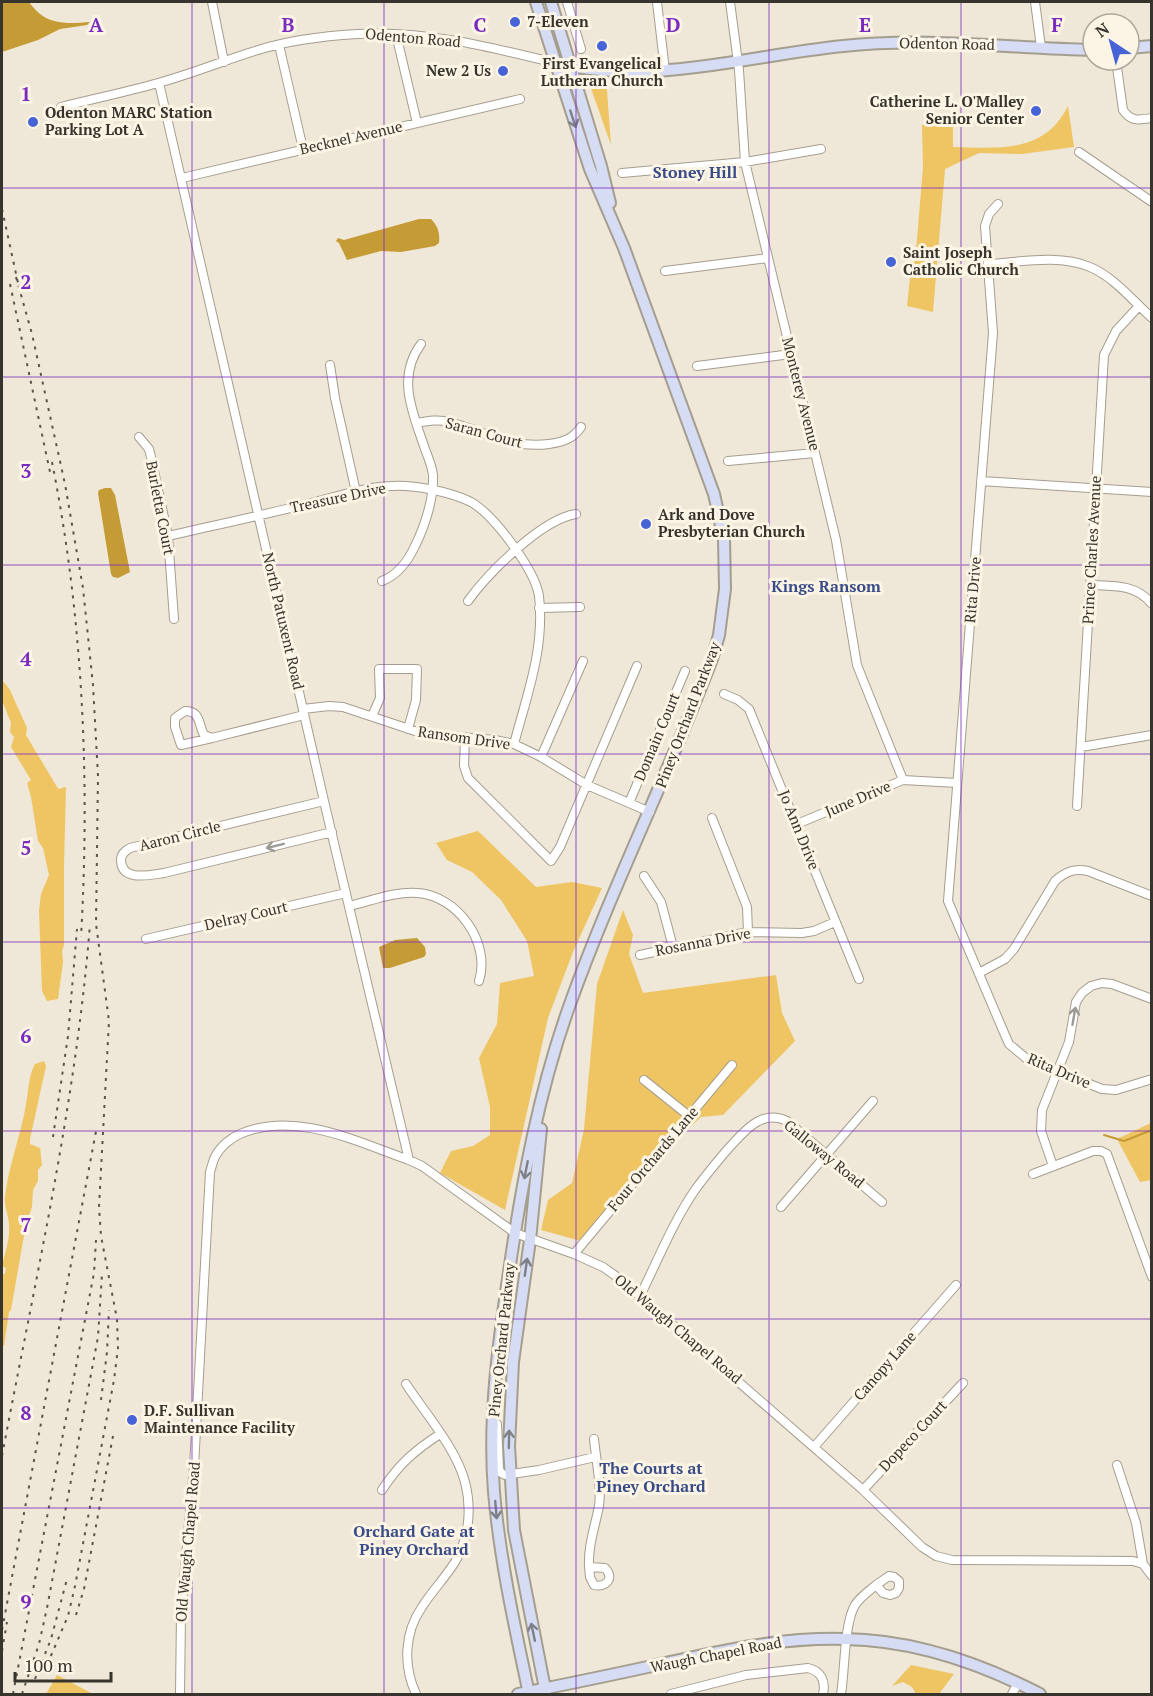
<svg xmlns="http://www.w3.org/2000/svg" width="1153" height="1696" font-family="'PT Serif',serif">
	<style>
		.green { fill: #efc563 }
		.water { fill: #c49b34 }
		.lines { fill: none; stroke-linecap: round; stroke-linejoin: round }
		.stream { stroke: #c49b34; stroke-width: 2 }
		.street-casing { stroke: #a59e8f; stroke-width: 10 }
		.secondary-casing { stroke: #a59e8f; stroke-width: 14 }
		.street { stroke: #fff; stroke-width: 8 }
		.secondary { stroke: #d5dcf4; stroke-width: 10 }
		.rail { stroke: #59554c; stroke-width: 2; stroke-dasharray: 3 6; stroke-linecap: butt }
		.oneway { stroke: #7e8087 }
		.oneway2 { stroke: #9b9a96 }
		.grid { fill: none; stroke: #7b2cbf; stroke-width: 1.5; stroke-opacity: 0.55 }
		.poi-dot { fill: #4764d7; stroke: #fcf4e4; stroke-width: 2 }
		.labels { text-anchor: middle; stroke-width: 6; stroke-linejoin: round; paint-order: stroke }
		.poi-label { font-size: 15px; font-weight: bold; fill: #37342d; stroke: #fcf4e4; text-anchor: start }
		.street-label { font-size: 15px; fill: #37342d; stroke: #fcf4e4 }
		.neighbourhood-label { font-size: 16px; font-weight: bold; fill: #3a4c87; stroke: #fcf4e4 }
		.grid-label { font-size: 20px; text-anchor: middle; font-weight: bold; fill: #7b2cbf; stroke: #fcf4e4; stroke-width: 6; stroke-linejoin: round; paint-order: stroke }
	</style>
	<rect width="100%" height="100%" fill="#efe7d7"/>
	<path class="green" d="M591 76 606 77 611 145 587 77Z
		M1068 106 1074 147 1022 154 979 153 945 169 933 312 907 306 910 278 916 251 923 167 922 125 947 120 953 124V147C999 148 1044 154 1068 106Z
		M2 682H4L10 690 27 728 26 735 57 787 59 789 65 787 66 788 64 865V945L62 951 63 962 58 999 47 1001 42 991 39 911 41 894 49 875 43 848 38 841 31 797 27 783 31 780 11 747 14 737 10 732 11 723 2 700Z
		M478 831 536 887 572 882 602 888 573 952 548 1018 505 1210 440 1173 451 1151 473 1146 490 1135V1107L479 1058 497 1024 500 983 534 976 527 941 501 900 472 872 447 860 436 843Z
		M623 910 633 935 629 954 643 993 776 975 782 1013 795 1041 723 1115 701 1117 640 1173 581 1241 541 1230 548 1200 572 1183 584 1129 597 984Z
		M44 1061 46 1066 30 1139V1144L40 1148 42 1165 38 1170V1181L33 1190 32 1207 26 1224 11 1310 9 1312 4 1346H2V1276L5 1273 6 1268 2 1266C5 1253 10 1239 9 1225 9 1216 4 1207 5 1198 8 1166 21 1136 26 1104 29 1089 28 1077 35 1064Z
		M1151 1123V1180L1140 1182 1117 1139Z
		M911 1665 954 1674 939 1694H916L912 1687 903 1682 892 1686Z
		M57 1675 93 1694H46Z"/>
	<path class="water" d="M2 2H29C45 25 64 24 90 22L87 25 60 29 38 40 2 52Z
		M419 219H431C438 226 440 233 439 243L435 246 401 252 381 251 347 260 339 243 336 241 338 238 344 240Z
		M105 488H111L115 495 130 572 118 578 113 577 111 574 98 493 99 490Z
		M417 938 425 947 426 954 424 957 390 968H383L379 947 395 940Z"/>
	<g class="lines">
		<path class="stream" d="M1104 1135 1124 1141 1152 1130"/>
		<g class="street-casing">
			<path id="street" d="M212 2 224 62
				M567 2 581 49
				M657 2 665 71
				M730 2 739 70 745 162 836 540 857 665 903 780
				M1035 2 1041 47
				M396 34 417 123
				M279 45 303 149
				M1116 60 1123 110C1131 122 1139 120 1152 118
				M159 83 324 801 409 1160
				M61 107C93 99 126 92 158 83 192 74 225 60 258 50 290 40 324 36 357 34 424 30 490 47 555 63
				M1079 152 1152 202
				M622 173 745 162 821 149
				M182 178 520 99
				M998 204 989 214 985 226 993 333 948 901 1005 1035 1009 1044 1027 1059 1102 1089 1116 1090 1152 1079
				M989 264C1021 262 1059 254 1090 267 1114 277 1133 301 1152 318
				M665 271 768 258
				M330 365 335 398 356 492
				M697 366 791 354
				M417 423C428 421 438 419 449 422 485 431 510 449 549 444 563 442 573 439 581 427
				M139 437 149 449 151 457 168 536 174 619
				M728 461 815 453
				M981 481 1152 492
				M168 536C216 525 263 515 311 503 336 497 364 487 391 486 413 484 451 492 471 502 494 515 535 570 539 596 545 648 527 695 514 744
				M382 581C398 575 408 561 415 546 425 526 434 498 433 475 432 466 428 457 425 449 413 413 396 378 421 344
				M1090 585C1113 586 1136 584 1152 604
				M468 601C488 573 542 519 576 514
				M539 608 580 607
				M724 694 738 700 749 709 859 979
				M303 709 329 706 343 707 424 734 495 740 514 744 541 757 587 785 650 812
				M372 716 380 698 379 669H417L416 700 408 729
				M212 738 181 745 175 727V718L185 711C201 711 198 724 204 735L212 738 304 715
				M465 738 464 766 468 778 551 861 560 847 637 666
				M1081 747 1152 735
				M541 757 583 661
				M324 801 130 848C125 851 121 854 121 860 121 882 150 875 164 873L332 832
				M629 803 685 671
				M1077 806 1104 355 1116 331 1139 306
				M712 818 747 907 748 932
				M797 824 903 780 957 783
				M644 876 661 902 673 947
				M349 906C371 901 395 891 418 893 458 896 491 943 479 981
				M146 939 346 893
				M640 955 748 932 802 933 814 931 835 922
				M979 973 1005 959 1014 949 1055 881C1065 872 1074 868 1088 871L1152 896
				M644 1080 689 1116
				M1053 1166 1041 1131 1042 1110 1069 1042 1076 1002 1082 993 1091 986 1102 983 1112 984 1152 999
				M1033 1174 1093 1151H1101L1107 1154 1152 1277
				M781 1207 873 1101
				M574 1254 732 1065
				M640 1296C658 1260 673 1222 695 1190 705 1176 716 1163 727 1150 743 1133 761 1108 787 1121L882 1202
				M406 1384C425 1413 456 1448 465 1482 472 1509 469 1538 455 1562 445 1578 432 1591 422 1607 404 1633 403 1666 416 1694
				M497 1424 499 1469 501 1473 505 1475 539 1470 595 1457
				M814 1447 956 1285
				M1117 1465 1136 1523 1143 1564
				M382 1490C399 1464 414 1451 440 1434
				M863 1490 963 1383
				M589 1567 590 1577 594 1585C606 1588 615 1578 605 1568L589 1567C588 1545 595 1527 599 1506 602 1484 596 1461 594 1439
				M180 1694 181 1614 194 1467 210 1172C212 1166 213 1160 216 1155 221 1146 231 1138 240 1134 295 1110 357 1142 409 1160L422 1166 515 1233 574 1254 603 1267 620 1279 863 1490 922 1547 936 1556 952 1560 1133 1561 1143 1564 1152 1576
				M671 1694 746 1675 808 1668C821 1671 826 1681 823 1694
				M841 1694C845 1670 844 1624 855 1605 860 1597 869 1591 876 1585L883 1593 890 1595 896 1593 899 1588V1581L894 1577 889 1576 876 1585
				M1012 1694 1018 1683"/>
		</g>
		<g class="secondary-casing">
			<path id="secondary" d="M551 2 601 166 610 203
				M1129 48 1152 46
				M555 63C656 86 744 56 843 46 926 37 1010 48 1093 50
				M541 1129 530 1240 513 1362 509 1446 514 1530 546 1694
				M518 1694C562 1685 607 1676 652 1666 715 1652 779 1637 845 1639 913 1640 980 1663 1040 1694
				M529 1694C515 1628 500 1561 494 1492 488 1418 498 1345 509 1272 522 1182 539 1090 570 1004 612 887 668 775 712 659L719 635 725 589 724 539 714 494 624 248 590 169 536 2"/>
		</g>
		<use href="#street" class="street"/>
		<use href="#secondary" class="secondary"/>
		<path class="rail" d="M2 209 18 283
			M16 277 32 334 65 484 83 588 93 685 98 776 96 924 109 1021 99 1207 101 1236 117 1319 118 1348 114 1380 75 1586 68 1616 50 1658
			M10 284 50 472
			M52 462C83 618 90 778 81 937
			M53 1137 68 1036 77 929
			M101 1400 107 1352 109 1310
			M2 1456C35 1280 76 1103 90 924
			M76 1615 84 1589 113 1436
			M2 1630 97 1126
			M2 1651 7 1622
			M35 1679 51 1639 67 1579
			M13 1694 94 1273 96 1240
			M22 1694 39 1644 47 1608 98 1337 102 1274"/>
	</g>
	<defs><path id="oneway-shaft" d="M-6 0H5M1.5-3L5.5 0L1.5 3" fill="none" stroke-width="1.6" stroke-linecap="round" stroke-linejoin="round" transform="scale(1.5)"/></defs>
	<g class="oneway">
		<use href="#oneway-shaft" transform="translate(573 119) rotate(72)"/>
		<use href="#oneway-shaft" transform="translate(526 1170) rotate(101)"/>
		<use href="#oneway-shaft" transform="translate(526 1267) rotate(-82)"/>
		<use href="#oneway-shaft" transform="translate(509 1439) rotate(-89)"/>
		<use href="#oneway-shaft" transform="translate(496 1510) rotate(85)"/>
		<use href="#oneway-shaft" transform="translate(533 1632) rotate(-102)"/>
	</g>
	<g class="oneway2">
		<use href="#oneway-shaft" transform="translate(275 846) rotate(166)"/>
		<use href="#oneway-shaft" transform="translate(1074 1016) rotate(-80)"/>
	</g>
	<path class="grid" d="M192 2V1694M384 2V1694M576 2V1694M769 2V1694M961 2V1694M2 188H1152M2 377H1152M2 565H1152M2 754H1152M2 942H1152M2 1131H1152M2 1319H1152M2 1508H1152"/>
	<g class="poi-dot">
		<circle cx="515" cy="22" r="6"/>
		<circle cx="602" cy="46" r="6"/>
		<circle cx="503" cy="71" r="6"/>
		<circle cx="1036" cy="111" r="6"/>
		<circle cx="33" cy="122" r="6"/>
		<circle cx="891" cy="262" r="6"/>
		<circle cx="646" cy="524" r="6"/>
		<circle cx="132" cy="1420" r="6"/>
	</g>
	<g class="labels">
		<g class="poi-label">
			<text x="527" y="27">7-Eleven</text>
			<text x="602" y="69" text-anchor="middle">First Evangelical<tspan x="602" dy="17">Lutheran Church</tspan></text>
			<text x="491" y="76" text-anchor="end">New 2 Us</text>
			<text x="1024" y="107" text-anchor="end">Catherine L. O'Malley<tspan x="1024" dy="17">Senior Center</tspan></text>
			<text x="45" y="118">Odenton MARC Station<tspan x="45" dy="17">Parking Lot A</tspan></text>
			<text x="903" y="258">Saint Joseph<tspan x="903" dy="17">Catholic Church</tspan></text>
			<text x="658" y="520">Ark and Dove<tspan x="658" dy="17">Presbyterian Church</tspan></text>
			<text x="144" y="1416">D.F. Sullivan<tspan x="144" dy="17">Maintenance Facility</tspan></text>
		</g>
		<g class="street-label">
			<text transform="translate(413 38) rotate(5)" y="5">Odenton Road</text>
			<text transform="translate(947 44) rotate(1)" y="5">Odenton Road</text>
			<text transform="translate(351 138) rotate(-13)" y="5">Becknel Avenue</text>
			<text transform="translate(801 394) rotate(76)" y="5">Monterey Avenue</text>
			<text transform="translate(484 433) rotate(15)" y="5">Saran Court</text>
			<text transform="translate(338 498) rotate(-12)" y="5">Treasure Drive</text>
			<text transform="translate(160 508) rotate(79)" y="5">Burletta Court</text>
			<text transform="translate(1092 550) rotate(-87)" y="5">Prince Charles Avenue</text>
			<text transform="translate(973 590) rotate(-85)" y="5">Rita Drive</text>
			<text transform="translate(283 621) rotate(77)" y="5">North Patuxent Road</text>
			<text transform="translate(688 715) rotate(-69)" y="5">Piney Orchard Parkway</text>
			<text transform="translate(657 737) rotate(-67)" y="5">Domain Court</text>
			<text transform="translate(464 738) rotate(8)" y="5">Ransom Drive</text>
			<text transform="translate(858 799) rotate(-23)" y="5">June Drive</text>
			<text transform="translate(799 830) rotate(68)" y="5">Jo Ann Drive</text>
			<text transform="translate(180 836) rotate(-14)" y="5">Aaron Circle</text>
			<text transform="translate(246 916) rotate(-13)" y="5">Delray Court</text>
			<text transform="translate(703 942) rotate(-11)" y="5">Rosanna Drive</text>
			<text transform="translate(1059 1071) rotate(23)" y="5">Rita Drive</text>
			<text transform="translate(824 1154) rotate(39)" y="5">Galloway Road</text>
			<text transform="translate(653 1159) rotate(-50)" y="5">Four Orchards Lane</text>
			<text transform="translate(678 1329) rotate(40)" y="5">Old Waugh Chapel Road</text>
			<text transform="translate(502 1340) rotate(-84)" y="5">Piney Orchard Parkway</text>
			<text transform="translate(885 1366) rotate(-49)" y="5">Canopy Lane</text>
			<text transform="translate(913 1436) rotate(-47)" y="5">Dopeco Court</text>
			<text transform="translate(188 1542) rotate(-85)" y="5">Old Waugh Chapel Road</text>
			<text transform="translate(716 1655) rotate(-11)" y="5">Waugh Chapel Road</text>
		</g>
		<g class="neighbourhood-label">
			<text x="695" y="178">Stoney Hill</text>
			<text x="826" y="592">Kings Ransom</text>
			<text x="651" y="1474">The Courts at<tspan x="651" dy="18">Piney Orchard</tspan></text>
			<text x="414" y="1537">Orchard Gate at<tspan x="414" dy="18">Piney Orchard</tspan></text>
		</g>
	</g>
	<g class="grid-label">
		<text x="96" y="32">A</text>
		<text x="288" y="32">B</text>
		<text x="480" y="32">C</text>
		<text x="673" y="32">D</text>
		<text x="865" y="32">E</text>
		<text x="1057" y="32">F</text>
		<text x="26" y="101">1</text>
		<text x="26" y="289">2</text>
		<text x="26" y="478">3</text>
		<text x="26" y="666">4</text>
		<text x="26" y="855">5</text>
		<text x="26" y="1043">6</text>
		<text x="26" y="1232">7</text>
		<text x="26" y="1420">8</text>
		<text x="26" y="1609">9</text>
	</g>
	<rect width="1153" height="1696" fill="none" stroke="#37342d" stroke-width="6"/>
	<g transform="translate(1111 42) rotate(324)"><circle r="28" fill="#fcf4e4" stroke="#ada79b" stroke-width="1.5"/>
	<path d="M0-4.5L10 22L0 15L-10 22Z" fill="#4764d7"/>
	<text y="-9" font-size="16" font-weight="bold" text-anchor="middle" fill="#37342d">N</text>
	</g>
	<path d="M15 1672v9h96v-9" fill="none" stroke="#37342d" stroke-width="3"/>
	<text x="24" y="1672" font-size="18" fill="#37342d" stroke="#fcf4e4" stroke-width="4.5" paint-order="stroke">100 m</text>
</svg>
